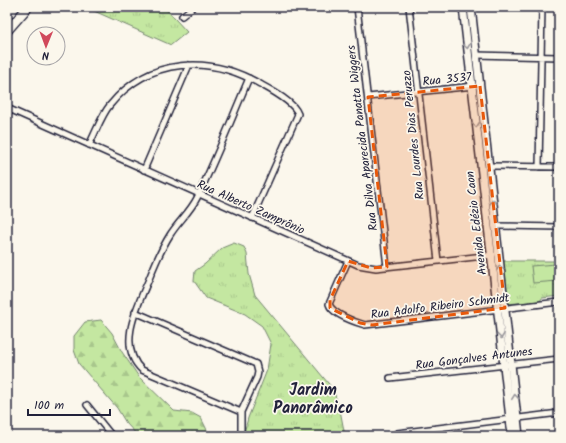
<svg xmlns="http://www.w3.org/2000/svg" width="566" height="443" font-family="Kalam,sans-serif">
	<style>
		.grass { fill: url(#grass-tufts); stroke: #73846e }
		.forest { fill: url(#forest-firs); stroke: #73846e }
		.garden { fill: #c4e7a1; stroke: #73846e }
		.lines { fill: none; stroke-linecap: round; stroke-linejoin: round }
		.minor-casing { stroke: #22223b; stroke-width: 8 }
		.secondary-casing { stroke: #22223b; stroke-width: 10 }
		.primary-casing { stroke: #22223b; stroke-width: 11 }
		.minor { stroke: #fbf7ec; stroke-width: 5 }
		.secondary { stroke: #fbf7ec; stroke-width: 7 }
		.primary { stroke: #fbf7ec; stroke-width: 8 }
		.oneway { stroke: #99979c }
		.marked { fill: #e8590c; fill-opacity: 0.2; stroke: #e8590c; stroke-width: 3; stroke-dasharray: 8 5; stroke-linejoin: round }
		.labels { text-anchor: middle; stroke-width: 3.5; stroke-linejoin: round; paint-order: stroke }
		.street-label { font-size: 12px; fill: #22223b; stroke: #fbf7ec }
		.district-label { font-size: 16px; font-weight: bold; fill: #22223b; stroke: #fbf7ec }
	</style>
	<defs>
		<pattern id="grass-tufts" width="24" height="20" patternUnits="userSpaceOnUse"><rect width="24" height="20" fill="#c4e7a1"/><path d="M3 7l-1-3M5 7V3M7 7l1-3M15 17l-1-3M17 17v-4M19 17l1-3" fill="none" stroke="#a8c68c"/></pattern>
		<pattern id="forest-firs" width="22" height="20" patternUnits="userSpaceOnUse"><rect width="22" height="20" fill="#c4e7a1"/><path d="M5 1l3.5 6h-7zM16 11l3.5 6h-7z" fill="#a8c68c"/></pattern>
	</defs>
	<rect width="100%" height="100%" fill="#fbf7ec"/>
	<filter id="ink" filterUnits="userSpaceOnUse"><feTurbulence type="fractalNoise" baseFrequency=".025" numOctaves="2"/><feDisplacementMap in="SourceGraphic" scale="8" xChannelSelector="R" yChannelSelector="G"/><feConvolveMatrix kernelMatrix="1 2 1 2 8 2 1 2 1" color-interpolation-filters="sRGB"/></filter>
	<g filter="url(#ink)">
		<path class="grass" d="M85 7H164L187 32 171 45Z
			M477 97 494 243H493L476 98Z
			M234 243 244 247 247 254 249 274 255 295 333 389 340 410 345 436H245L244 433 248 418 267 370 271 344 262 326 245 314 206 298 194 281 195 271 205 264 222 248Z
			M502 261H559V296L542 298 540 301 507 304Z"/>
		<path class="forest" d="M101 320 112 333 122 352 139 377 174 411 192 413 201 418 210 436H138L126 423 117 408 79 364 74 350V336L85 322Z"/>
		<path class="garden" d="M556 264 558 281 533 283 531 266Z"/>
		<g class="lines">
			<g class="minor-casing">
				<path id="minor" d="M357 7 387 267
					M409 7 438 261
					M182 16 193 7
					M476 55 559 57
					M368 97 474 86
					M7 108 358 265 376 268 493 255
					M89 145C96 132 101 116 110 105 149 57 210 55 260 84 271 90 294 102 298 114L252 218
					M489 166 559 167
					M539 167 542 7
					M144 170 189 65
					M496 226 559 227
					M348 261 329 304C332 314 355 322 365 325L559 302
					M135 312 256 364 258 372 257 377 241 412V436
					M390 378 559 359
					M87 405 112 436
					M241 412 142 370C116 346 138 305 149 279 155 264 161 249 170 235 178 222 190 212 197 198 216 159 232 118 249 78
					M397 433 559 413"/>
			</g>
			<g class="secondary-casing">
				<path id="secondary" d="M463 7 512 436
					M471 7 519 436"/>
			</g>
			<g class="primary-casing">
				<path id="primary" d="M7 31 28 7"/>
			</g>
			<use href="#minor" class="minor"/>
			<use href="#secondary" class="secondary"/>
			<use href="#primary" class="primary"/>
		</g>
		<defs><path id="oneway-chevron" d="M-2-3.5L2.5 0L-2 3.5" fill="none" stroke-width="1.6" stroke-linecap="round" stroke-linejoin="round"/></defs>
		<g class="oneway">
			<use href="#oneway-chevron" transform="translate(467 46) rotate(83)"/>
			<use href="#oneway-chevron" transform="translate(476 125) rotate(83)"/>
			<use href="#oneway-chevron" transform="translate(493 202) rotate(-96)"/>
			<use href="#oneway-chevron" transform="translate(500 268) rotate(-96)"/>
			<use href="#oneway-chevron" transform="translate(501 336) rotate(83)"/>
			<use href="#oneway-chevron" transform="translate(515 397) rotate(-96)"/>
		</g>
	</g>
	<path class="marked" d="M480 86 505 308 372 325 360 323 330 308V300L348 261 371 268 387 267 368 97Z"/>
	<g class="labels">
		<g class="street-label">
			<text transform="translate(447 79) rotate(-6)" y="4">Rua 3537</text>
			<text transform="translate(413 135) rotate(-96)" y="4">Rua Lourdes Dias Peruzzo</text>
			<text transform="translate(362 138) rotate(-97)" y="4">Rua Dilva Aparecida Panatta Wiggers</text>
			<text transform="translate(251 207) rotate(24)" y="4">Rua Alberto Zamprônio</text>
			<text transform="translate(476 223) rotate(-97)" y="4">Avenida Edézio Caon</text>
			<text transform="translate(440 306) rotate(-7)" y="4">Rua Adolfo Ribeiro Schmidt</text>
			<text transform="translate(474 358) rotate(-7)" y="4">Rua Gonçalves Antunes</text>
		</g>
		<g class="district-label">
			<text x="313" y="395">Jardim<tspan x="313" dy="18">Panorâmico</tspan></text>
		</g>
	</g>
	<rect width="566" height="443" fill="none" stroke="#fbf7ec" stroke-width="24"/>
	<rect x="12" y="12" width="542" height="419" fill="none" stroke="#22223b" stroke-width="1.5" filter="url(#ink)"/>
	<g transform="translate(46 46) rotate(181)"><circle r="19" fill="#fbf7ec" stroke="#a4a2a5"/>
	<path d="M0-3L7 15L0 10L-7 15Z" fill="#d1495b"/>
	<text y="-6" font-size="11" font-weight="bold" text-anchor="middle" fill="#22223b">N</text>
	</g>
	<path d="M28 409v6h82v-6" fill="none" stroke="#22223b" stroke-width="2"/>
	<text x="34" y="409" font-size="12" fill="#22223b" stroke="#fbf7ec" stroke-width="3" paint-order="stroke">100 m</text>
</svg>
